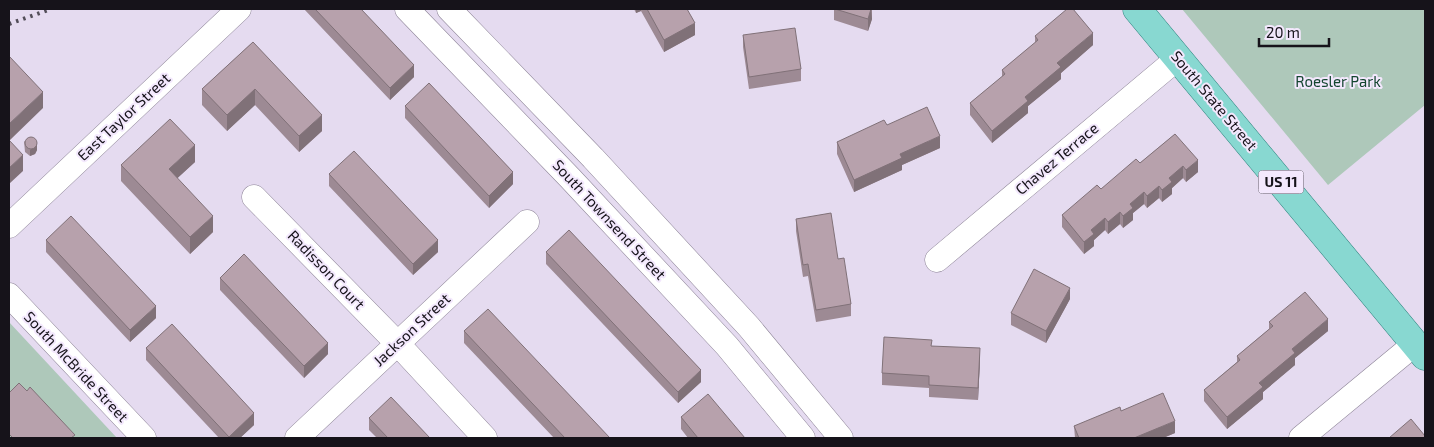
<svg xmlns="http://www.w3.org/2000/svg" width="1434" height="447" font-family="'Exo 2',sans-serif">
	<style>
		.green { fill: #aec8ba }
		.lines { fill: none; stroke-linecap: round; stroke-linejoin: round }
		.minor-casing { stroke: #8d8497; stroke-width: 25 }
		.major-casing { stroke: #2d827d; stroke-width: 29 }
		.minor { stroke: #fff; stroke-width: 24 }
		.major { stroke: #88d8d1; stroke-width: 28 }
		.rail { stroke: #534e59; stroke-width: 4; stroke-dasharray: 2.5 5; stroke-linecap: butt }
		.wall { fill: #9d8a94 }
		.shaded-wall { fill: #807178 }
		.building { fill: #b7a1ac; stroke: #807178 }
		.labels { text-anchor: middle; stroke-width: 4; stroke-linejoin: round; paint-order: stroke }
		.shield { fill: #f3e8fd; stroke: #58535e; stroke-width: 1 }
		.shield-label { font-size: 14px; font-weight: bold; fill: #16131a }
		.park-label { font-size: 15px; fill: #13452f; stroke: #f3e8fd }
		.street-label { font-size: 15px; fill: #16131a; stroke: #f3e8fd }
	</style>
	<rect width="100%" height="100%" fill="#e5dbf0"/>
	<path class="green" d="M1182 9H1425V105L1328 185Z
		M9 322 117 438H9Z"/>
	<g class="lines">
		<g class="minor-casing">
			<path id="minor" d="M407 9 570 178 727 346 803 438
				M449 9 593 158 749 327 841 438
				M254 197 397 343 485 438
				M9 226 239 9
				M937 260 1178 58
				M9 295 144 438
				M297 438 527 222
				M1301 438 1416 343"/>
		</g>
		<g class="major-casing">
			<path id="major" d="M1137 9 1425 356"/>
		</g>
		<use href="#minor" class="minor"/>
		<use href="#major" class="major"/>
		<path class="rail" d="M9 24 51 9"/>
	</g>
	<path class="wall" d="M304 9H361L414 77 390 100Z
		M634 9H687L695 35 664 52 641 11 636 13Z
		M834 9H872V19L868 31 834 20Z
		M743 35 801 69V81L749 89 743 47Z
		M1035 36 1093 45 1061 73V79L1028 106V113L992 143 970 115V103L1002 77V70L1035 43Z
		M253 42 322 131 299 152 255 105 227 131 202 105V89Z
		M405 106 513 184 489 208 405 118Z
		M887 125 940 148 902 165V170L854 192 837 154V142Z
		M1175 134 1198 172 1186 182 1183 178 1172 188V194L1162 202 1159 198 1147 208 1144 204 1133 213V220L1123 228 1120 224 1108 234 1105 230 1094 240V246L1084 254 1062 227V215L1140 163Z
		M24 141 37 150 35 154 30 156 25 152Z
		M195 162 177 178 213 232 190 254 121 181V165Z
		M329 174 438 252 413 275 329 186Z
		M796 219 838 259 851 304V316L816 322 808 276 803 277 796 231Z
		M46 240 156 318 130 342 46 252Z
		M546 252 701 382 678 403 546 264Z
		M220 278 328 354 304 378 220 290Z
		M1070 299 1046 343 1011 325V313Z
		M1269 322 1328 331 1295 358V365L1263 392V399L1227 429 1204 401V390L1237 362V356L1269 329Z
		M464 331 610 438H554L464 343Z
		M932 346 980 360 978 400 929 397V388L882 385V373Z
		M146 348 254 425 240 438H219L146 360Z
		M1121 411 1175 433 1163 438H1075L1074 426Z
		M681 417 745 438H688L681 429Z
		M369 418 430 438H377L369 430Z"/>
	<path class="shaded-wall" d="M636 9H641V11L636 13Z
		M871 9 872 19 868 31V19Z
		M695 23V35L664 52V40Z
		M1093 33V45L1061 73V79L1028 106V113L992 143V131L1057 63Z
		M414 65V77L390 100V88Z
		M255 89V105L227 131V115Z
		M43 92V108L9 141V124Z
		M322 115V131L299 152V136Z
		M940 136V148L902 165V170L854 192V180L900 154Z
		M37 144V150L35 154 30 156V150Z
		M195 145V162L169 186V169Z
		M23 155V171L9 184V168Z
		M1198 160V172L1186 182V170Z
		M1183 166V178L1172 188V194L1162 202V190L1169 178Z
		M513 172V184L489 208V196Z
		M1159 186V198L1147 208V196Z
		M1144 192V204L1133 213V220L1123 228V216L1130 204Z
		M1120 212V224L1108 234V222Z
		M213 216V232L190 254V237Z
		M1105 218V230L1094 240V246L1084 254V242L1091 230Z
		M438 240V252L413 275V264Z
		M1070 288V299L1046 343V331Z
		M156 306V318L130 342V330Z
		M1328 319V331L1295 358V365L1263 392V399L1227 429V417L1292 349Z
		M328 343V354L304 378V366Z
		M980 348V360L978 400V388Z
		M701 370V382L678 403V392Z
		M254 413V425L240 438H229V437Z
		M1175 421V433L1163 438H1134Z"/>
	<path class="building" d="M315 9H361L414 65 390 88Z
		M647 9H687L695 23 664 40Z
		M835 9H871L868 19Z
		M1067 9H1073L1093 33 1057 63 1061 67 1025 97 1028 101 992 131 970 103 1005 74 1002 70 1038 40 1035 36Z
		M795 28 801 69 749 77 743 35Z
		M253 42 322 115 299 136 255 89 227 115 202 89Z
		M9 56 43 92 9 124Z
		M429 83 513 172 489 196 405 106Z
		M927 107 940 136 900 154 902 158 854 180 837 142 884 120 887 125Z
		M170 119 195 145 169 169 213 216 190 237 121 165Z
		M1175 134 1198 160 1186 170 1183 166 1169 178 1172 182 1162 190 1159 186 1147 196 1144 192 1130 204 1133 208 1123 216 1120 212 1108 222 1105 218 1091 230 1094 234 1084 242 1062 215 1097 185 1101 189 1136 159 1140 163Z
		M25 143a6 6 0 1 1 12 0a6 6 0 1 1-12 0Z
		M9 140 23 155 9 168Z
		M354 151 438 240 413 264 329 174Z
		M831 213 838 259 844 258 851 304 816 310 808 264 803 265 796 219Z
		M71 216 156 306 130 330 46 240Z
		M569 230 701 370 678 392 546 252Z
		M244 254 328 343 304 366 220 278Z
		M1034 269 1070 288 1046 331 1011 313Z
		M1305 292 1328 319 1292 349 1295 353 1259 383 1263 387 1227 417 1204 390 1240 360 1237 356 1273 326 1269 322Z
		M488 309 610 438H565L464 331Z
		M172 324 254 413 229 437 146 348Z
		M884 337 932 340 931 346 980 348 978 388 929 385V376L882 373Z
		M19 383 27 391 30 387 75 435 71 438H13L9 434V393Z
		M1163 393 1175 421 1134 438H1079L1074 426 1120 407 1121 411Z
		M708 394 745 438H698L681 417Z
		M391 397 430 438H388L369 418Z
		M1411 419 1425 436V438H1389Z"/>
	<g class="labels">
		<rect class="shield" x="1258.5" y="170.5" width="45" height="23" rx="4"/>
		<g class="shield-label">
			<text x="1281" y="187">US 11</text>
		</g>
		<g class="park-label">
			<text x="1338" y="87">Roesler Park</text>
		</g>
		<g class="street-label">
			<text transform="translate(1214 101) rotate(50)" y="5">South State Street</text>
			<text transform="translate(124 117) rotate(-43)" y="5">East Taylor Street</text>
			<text transform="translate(1057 159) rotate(-40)" y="5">Chavez Terrace</text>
			<text transform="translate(609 220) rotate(47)" y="5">South Townsend Street</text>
			<text transform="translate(326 270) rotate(46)" y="5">Radisson Court</text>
			<text transform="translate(412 330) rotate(-43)" y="5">Jackson Street</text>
			<text transform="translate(76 367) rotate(47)" y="5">South McBride Street</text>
		</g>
	</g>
	<rect width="1434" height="447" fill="none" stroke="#16131a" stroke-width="20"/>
	<path d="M1259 38v8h70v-8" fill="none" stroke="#16131a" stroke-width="2.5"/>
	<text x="1266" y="38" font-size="15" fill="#16131a" stroke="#f3e8fd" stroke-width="4" paint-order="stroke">20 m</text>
</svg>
